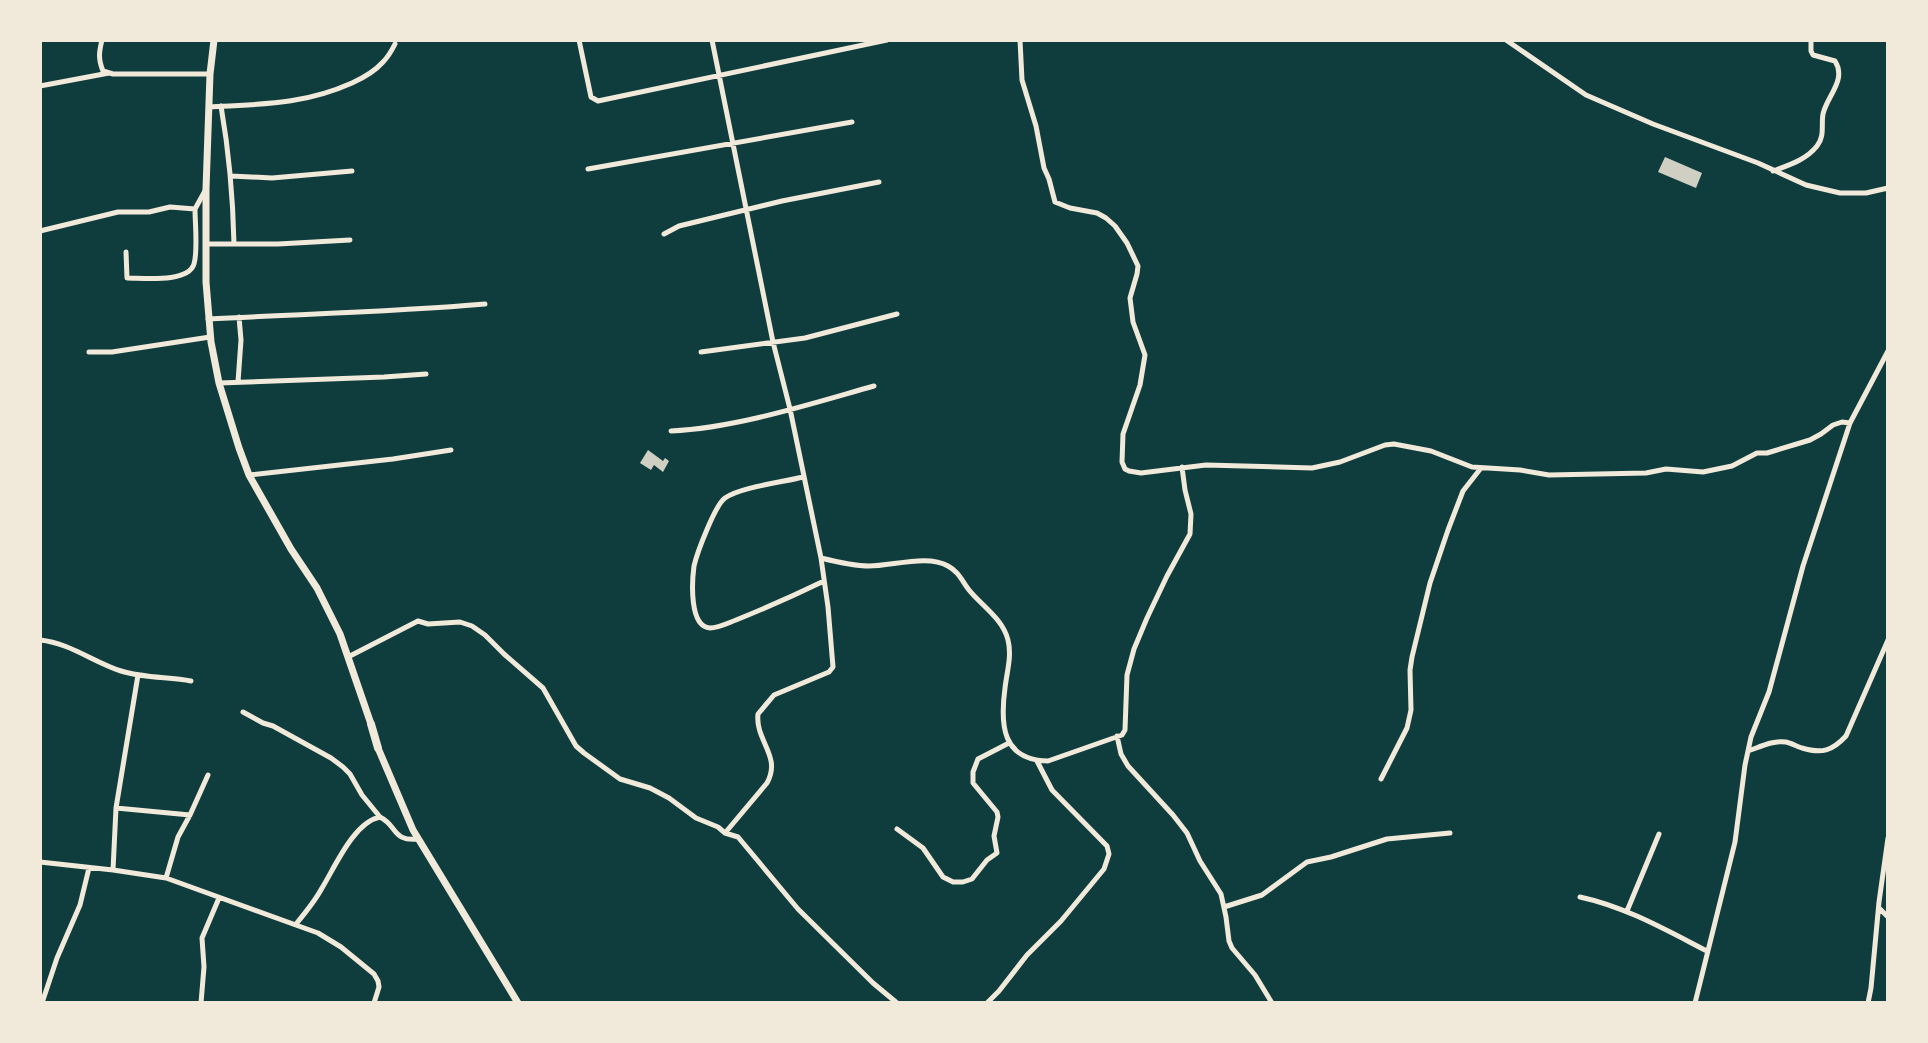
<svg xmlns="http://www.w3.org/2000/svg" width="1928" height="1043" font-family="Poppins,sans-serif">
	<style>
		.building { fill: #cfcfc3 }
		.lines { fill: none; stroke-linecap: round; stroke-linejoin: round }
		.minor { stroke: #f1e9da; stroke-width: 5 }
		.secondary { stroke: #f1e9da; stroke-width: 7 }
		.primary { stroke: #f1e9da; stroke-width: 8 }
	</style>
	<rect width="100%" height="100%" fill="#0f3d3e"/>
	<path class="building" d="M1665 157 1702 173 1696 188 1658 172Z
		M648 450 663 461 665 458 669 461 663 472 654 465 651 470 640 463Z"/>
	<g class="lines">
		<path class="minor" d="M102 40C99 52 98 59 103 71L113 74H210
			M579 40 591 97 598 101 887 40
			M712 40 773 342 790 409 821 558 828 607 833 667 829 672 774 695 758 714C755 741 782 756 767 783L725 833
			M1020 40 1022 80 1036 126 1044 168 1049 179 1055 202 1070 208 1097 213 1106 218 1115 226 1127 243 1138 266 1137 274 1130 298 1133 322 1145 355 1140 385 1123 434 1122 462 1125 469 1129 471 1141 473 1206 465 1312 468 1340 462 1385 445 1394 444 1431 451 1472 467 1520 470 1549 475 1646 473 1666 469 1703 472 1732 466 1757 453H1767L1810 440 1821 434 1833 425 1842 422 1850 423
			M1506 40 1586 95 1653 124 1758 163 1806 185 1840 193H1866L1888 188
			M40 86 109 73
			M221 106C229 152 233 198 234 244
			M209 107C261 104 303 105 352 83 363 78 375 71 383 62 388 57 392 50 395 44
			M588 169 852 122
			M1773 171C1789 165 1806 160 1817 146 1825 136 1821 125 1823 114 1827 96 1847 80 1835 61L1813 55 1811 51V40
			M231 176 272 178 352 171
			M40 231 118 212H149L170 207 195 209 206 189
			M664 234 679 226 782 201 879 182
			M207 244H278L350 240
			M126 252 127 278C144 278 188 283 194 264 198 251 195 223 195 209
			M208 319C300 314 393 312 485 304
			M89 352H112L210 337
			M701 352 805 338 897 314
			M238 382 241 340 239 317
			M219 383 384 377 426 374
			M671 431C736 428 810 404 874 386
			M249 475 393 459 451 450
			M803 477C784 482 740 487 725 498 715 505 697 553 694 566 692 581 689 627 710 628 718 628 728 623 736 620 766 608 795 595 824 581
			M821 558C837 562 853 566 869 566 892 566 928 554 948 566 959 572 962 581 969 590 982 606 1003 619 1008 640 1012 656 1007 671 1005 688 1000 725 1002 760 1048 761L1122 735 1125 730 1127 675 1134 649 1147 618 1167 576 1190 534 1191 514 1185 490 1182 467
			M40 640C70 643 93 662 121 671 143 678 168 677 191 681
			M348 657 418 621 428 624 460 622 472 626 485 635 504 654 543 688 576 746 584 753 620 779 650 788 669 798 696 818 718 827 725 833 738 837 798 909 873 983 897 1003
			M243 712 263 723 273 726 331 758 343 767 350 774 362 795 380 817
			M1117 736 1121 754 1128 766 1173 815 1187 833 1200 861 1221 894 1226 917 1229 941 1232 948 1255 975 1272 1003
			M1748 751C1760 747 1773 740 1786 742 1791 743 1796 746 1802 748 1822 754 1832 751 1846 736L1888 640
			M1381 779 1407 728 1411 710 1410 670 1412 657 1430 583 1448 530 1463 491 1481 468
			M116 808 190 815
			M897 829 923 848 943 877 953 882H963L972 879 987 860 997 853 994 836 998 817 997 812 973 783V772L978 759 1009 743
			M40 862 113 870 166 878 318 933 341 947 374 974 378 981 379 987 374 1003
			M113 870 116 808 138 675
			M166 878 178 837 190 815 208 775
			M1580 897C1626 907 1666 930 1707 951
			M1224 907 1262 895 1307 862 1331 857 1387 839 1450 833
			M1879 908 1888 917
			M1627 911 1659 834
			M296 924C306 912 315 901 322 888 335 867 354 822 380 817 398 826 392 842 419 839
			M42 1003 57 958 80 905 89 868
			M201 1003 204 967 202 938 219 898
			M987 1003 999 991 1027 955 1061 921 1104 869 1109 854 1107 846 1052 790 1037 761
			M1695 1003 1735 842 1745 765 1751 737 1769 692 1803 566 1850 423 1888 351
			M1868 1003 1871 988 1879 902 1888 838"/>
		<path class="secondary" d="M214 40 210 74 206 189V282L211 342 219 383 239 448 249 475 291 549 317 588 340 634 371 724
			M378 748 413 830 518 1003"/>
		<path class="primary" d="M371 724 378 748"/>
	</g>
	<rect width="1928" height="1043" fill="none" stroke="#f1e9da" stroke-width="84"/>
</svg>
